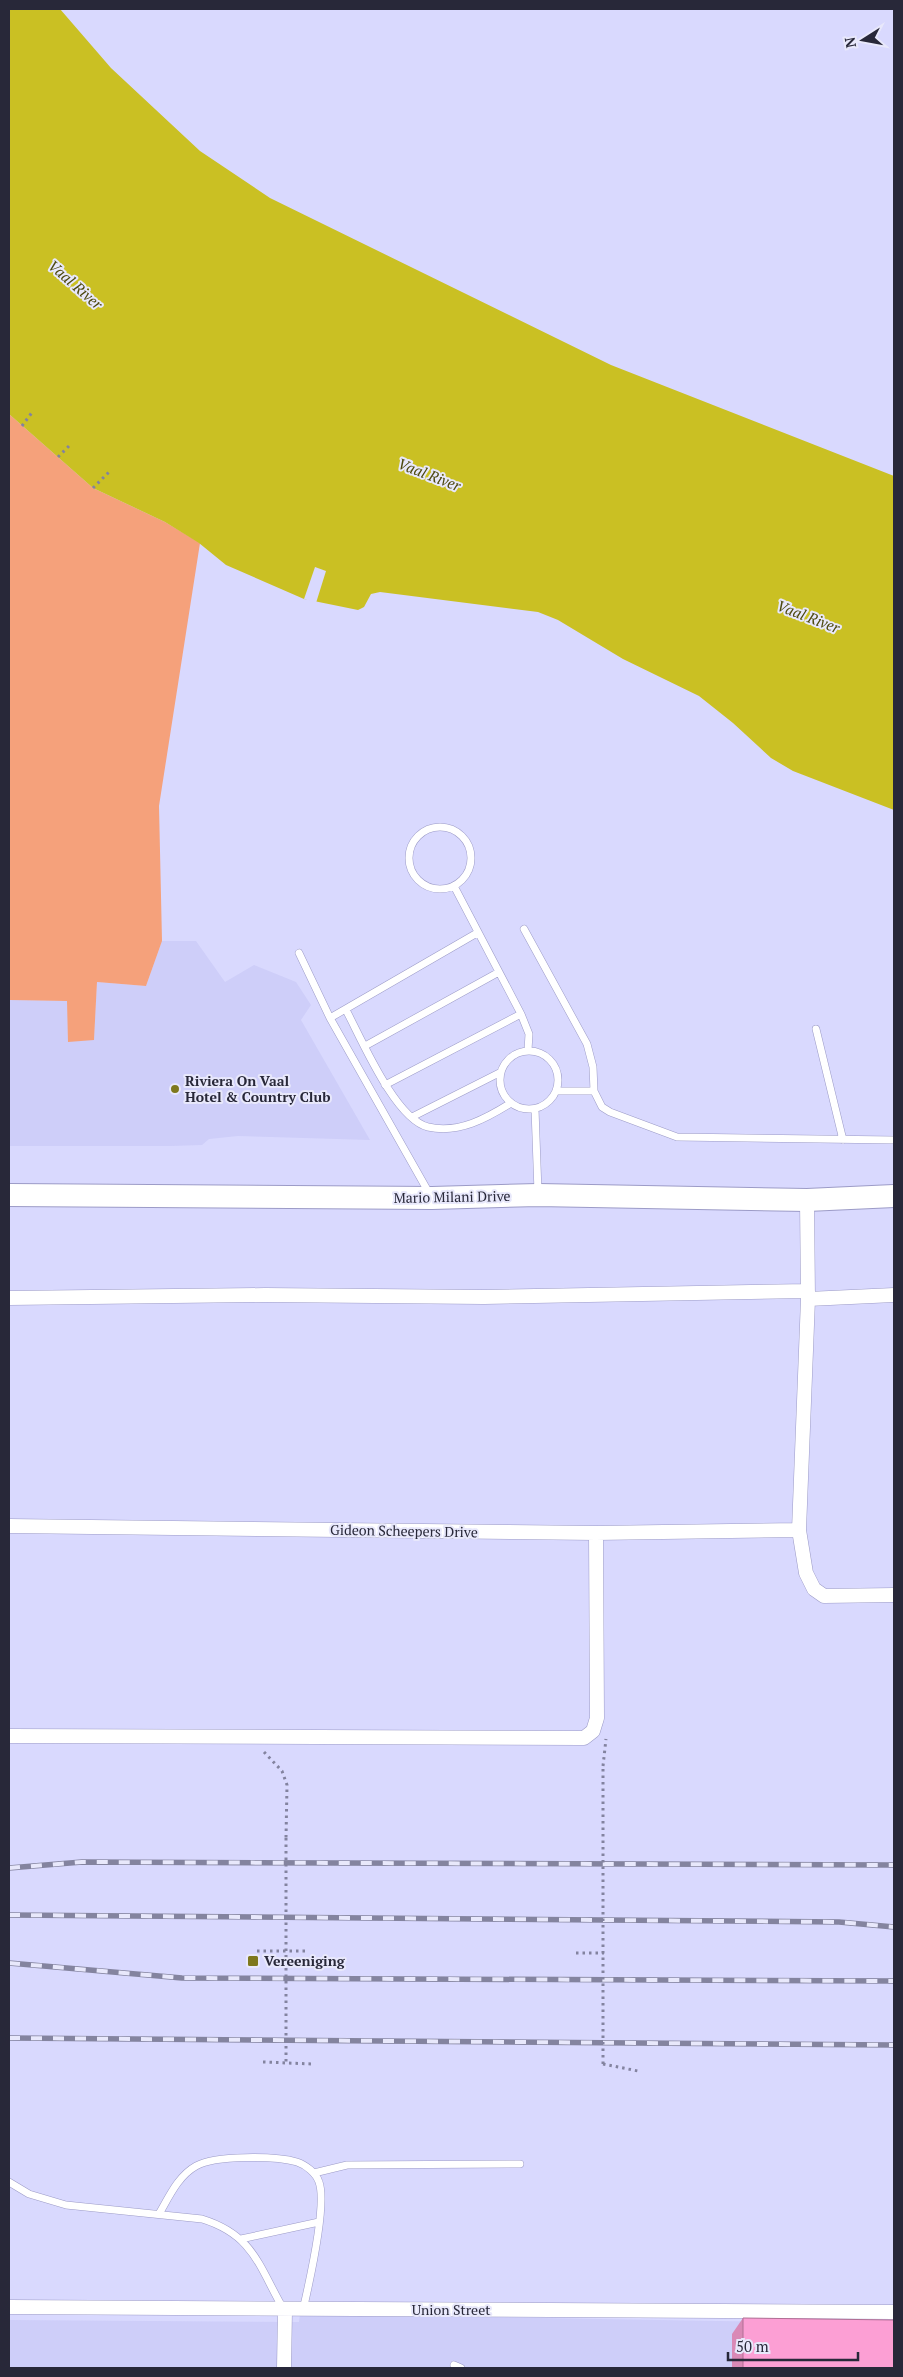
<svg xmlns="http://www.w3.org/2000/svg" width="903" height="2377" font-family="'PT Serif',serif">
	<style>
		.built { fill: #cecef9 }
		.green { fill: #f5a17b }
		.water { fill: #cac023 }
		.pier { fill: #d9d9fe }
		.lines { fill: none; stroke-linecap: round; stroke-linejoin: round }
		.lane-casing { stroke: #9c9bc7; stroke-width: 8 }
		.street-casing { stroke: #9c9bc7; stroke-width: 15 }
		.primary-casing { stroke: #9c9bc7; stroke-width: 24 }
		.path { stroke: #83839f; stroke-width: 3; stroke-dasharray: 2.5 4; stroke-linecap: butt }
		.lane { stroke: #fff; stroke-width: 7 }
		.street { stroke: #fff; stroke-width: 14 }
		.primary { stroke: #fff; stroke-width: 22 }
		.rail-casing { stroke: #84849f; stroke-width: 5.5 }
		.rail { stroke: #e8e8fb; stroke-width: 4; stroke-dasharray: 11; stroke-linecap: butt }
		.path-bridge { stroke: #83839f; stroke-width: 3; stroke-dasharray: 2.5 4; stroke-linecap: butt }
		.wall { fill: #d989b6 }
		.building { fill: #fc9fd4; stroke: #b06f94 }
		.poi-dot { fill: #7e781d; stroke: #e8e8fb; stroke-width: 2 }
		.labels { text-anchor: middle; stroke-width: 4; stroke-linejoin: round; paint-order: stroke }
		.poi-label { font-size: 14px; font-weight: bold; fill: #282839; stroke: #e8e8fb; text-anchor: start }
		.street-label { font-size: 14px; fill: #282839; stroke: #e8e8fb }
		.water-label { font-size: 15px; font-style: italic; fill: #4d490f; stroke: #e8e8fb }
	</style>
	<rect width="100%" height="100%" fill="#d9d9fe"/>
	<path class="built" d="M162 941H196L225 982 254 965 296 982 311 1005 301 1020 370 1140 238 1136 209 1139 202 1145 171 1146H9V1000L67 1001 94 1039 97 982 146 986Z
		M300 2314 894 2324V2368H9V2320L299 2322Z"/>
	<path class="green" d="M9 414 93 488 165 522 200 543 159 806 162 941 146 986 97 982 94 1040 68 1042 67 1001 9 1000Z"/>
	<path class="water" d="M9 9H60L111 68 200 151 270 198 611 365 894 476V810L793 771 771 758 733 723 699 696 623 659 558 620 538 612 380 592 371 594 364 607 358 610 304 599 226 565 199 543 165 522 93 488 9 414Z"/>
	<path class="pier" d="M315 567 326 571 316 603 304 599Z"/>
	<g class="lines">
		<g class="lane-casing">
			<path id="lane" d="M409 858a31 31 0 1 1 62 0a31 31 0 1 1-62 0Z
				M454 886 521 1014 529 1034 528 1050
				M524 929 587 1044 593 1067 594 1091 602 1107 610 1112 677 1137 894 1140
				M299 953 330 1018 429 1193
				M346 1010C361 1038 395 1119 428 1127 459 1134 487 1118 511 1103
				M330 1018 477 933
				M816 1029 843 1140
				M365 1046 499 972
				M500 1080a29 29 0 1 1 58 0a29 29 0 1 1-58 0Z
				M385 1085 521 1014
				M557 1091H594
				M535 1109 538 1192
				M412 1117 501 1072
				M314 2173 347 2165 520 2164
				M9 2182 29 2194 66 2205 202 2219C254 2235 259 2267 284 2310
				M159 2214C169 2197 178 2176 196 2166 215 2155 276 2156 297 2162 306 2165 316 2173 319 2182 327 2204 309 2284 303 2310
				M241 2239 319 2222
				M454 2365 461 2368"/>
		</g>
		<g class="street-casing">
			<path id="street" d="M807 1200 808 1299 799 1530 806 1573 814 1589 824 1596 894 1595
				M9 1298 265 1295 484 1297 808 1291
				M808 1299 894 1295
				M9 1526 596 1533 799 1530
				M9 1736 584 1738 593 1731 597 1718 596 1533
				M9 2307 894 2312
				M284 2368 285 2310"/>
		</g>
		<g class="primary-casing">
			<path id="primary" d="M9 1195 432 1198 538 1195 807 1200 894 1196"/>
		</g>
		<path class="path" d="M22 426 33 411
			M58 457 71 444
			M93 488 110 471
			M264 1752 282 1771 287 1785 286 1838
			M603 1766 606 1739
			M257 1951H308
			M576 1953H604
			M263 2062 313 2064
			M603 2064 638 2071"/>
		<use href="#lane" class="lane"/>
		<use href="#street" class="street"/>
		<use href="#primary" class="primary"/>
		<g class="rail-casing">
			<path id="rail" d="M9 1868 82 1862 894 1865
				M9 1915 839 1922 894 1927
				M9 1963 182 1978 894 1981
				M9 2038 894 2045"/>
		</g>
		<use href="#rail" class="rail"/>
		<path class="path-bridge" d="M286 1838V2063
			M603 2064V1766"/>
	</g>
	<path class="wall" d="M743 2318 894 2368H732V2334Z"/>
	<path class="building" d="M743 2318 894 2320V2368H743Z"/>
	<g class="poi-dot">
		<circle cx="175" cy="1089" r="5"/>
		<rect x="247" y="1955" width="12" height="12" rx="2.5"/>
	</g>
	<g class="labels">
		<g class="poi-label">
			<text x="185" y="1086">Riviera On Vaal<tspan x="185" dy="16">Hotel &amp; Country Club</tspan></text>
			<text x="264" y="1966">Vereeniging</text>
		</g>
		<g class="street-label">
			<text transform="translate(452 1197) rotate(-1)" y="5">Mario Milani Drive</text>
			<text transform="translate(404 1531) rotate(1)" y="5">Gideon Scheepers Drive</text>
			<text x="451" y="2315">Union Street</text>
		</g>
		<g class="water-label">
			<text transform="translate(75 285) rotate(41)" y="5">Vaal River</text>
			<text transform="translate(429 475) rotate(21)" y="5">Vaal River</text>
			<text transform="translate(808 617) rotate(21)" y="5">Vaal River</text>
		</g>
	</g>
	<rect width="903" height="2377" fill="none" stroke="#282839" stroke-width="20"/>
	<g transform="translate(863 40) rotate(259)" stroke="#e8e8fb" stroke-width="4" paint-order="stroke">
	<path d="M0-4L9 19L0 12L-9 19Z" fill="#282839"/>
	<text y="-8" font-size="14" font-weight="bold" text-anchor="middle" fill="#282839">N</text>
	</g>
	<path d="M728 2352v8h130v-8" fill="none" stroke="#282839" stroke-width="2.5"/>
	<text x="736" y="2352" font-size="15" fill="#282839" stroke="#e8e8fb" stroke-width="4" paint-order="stroke">50 m</text>
</svg>
